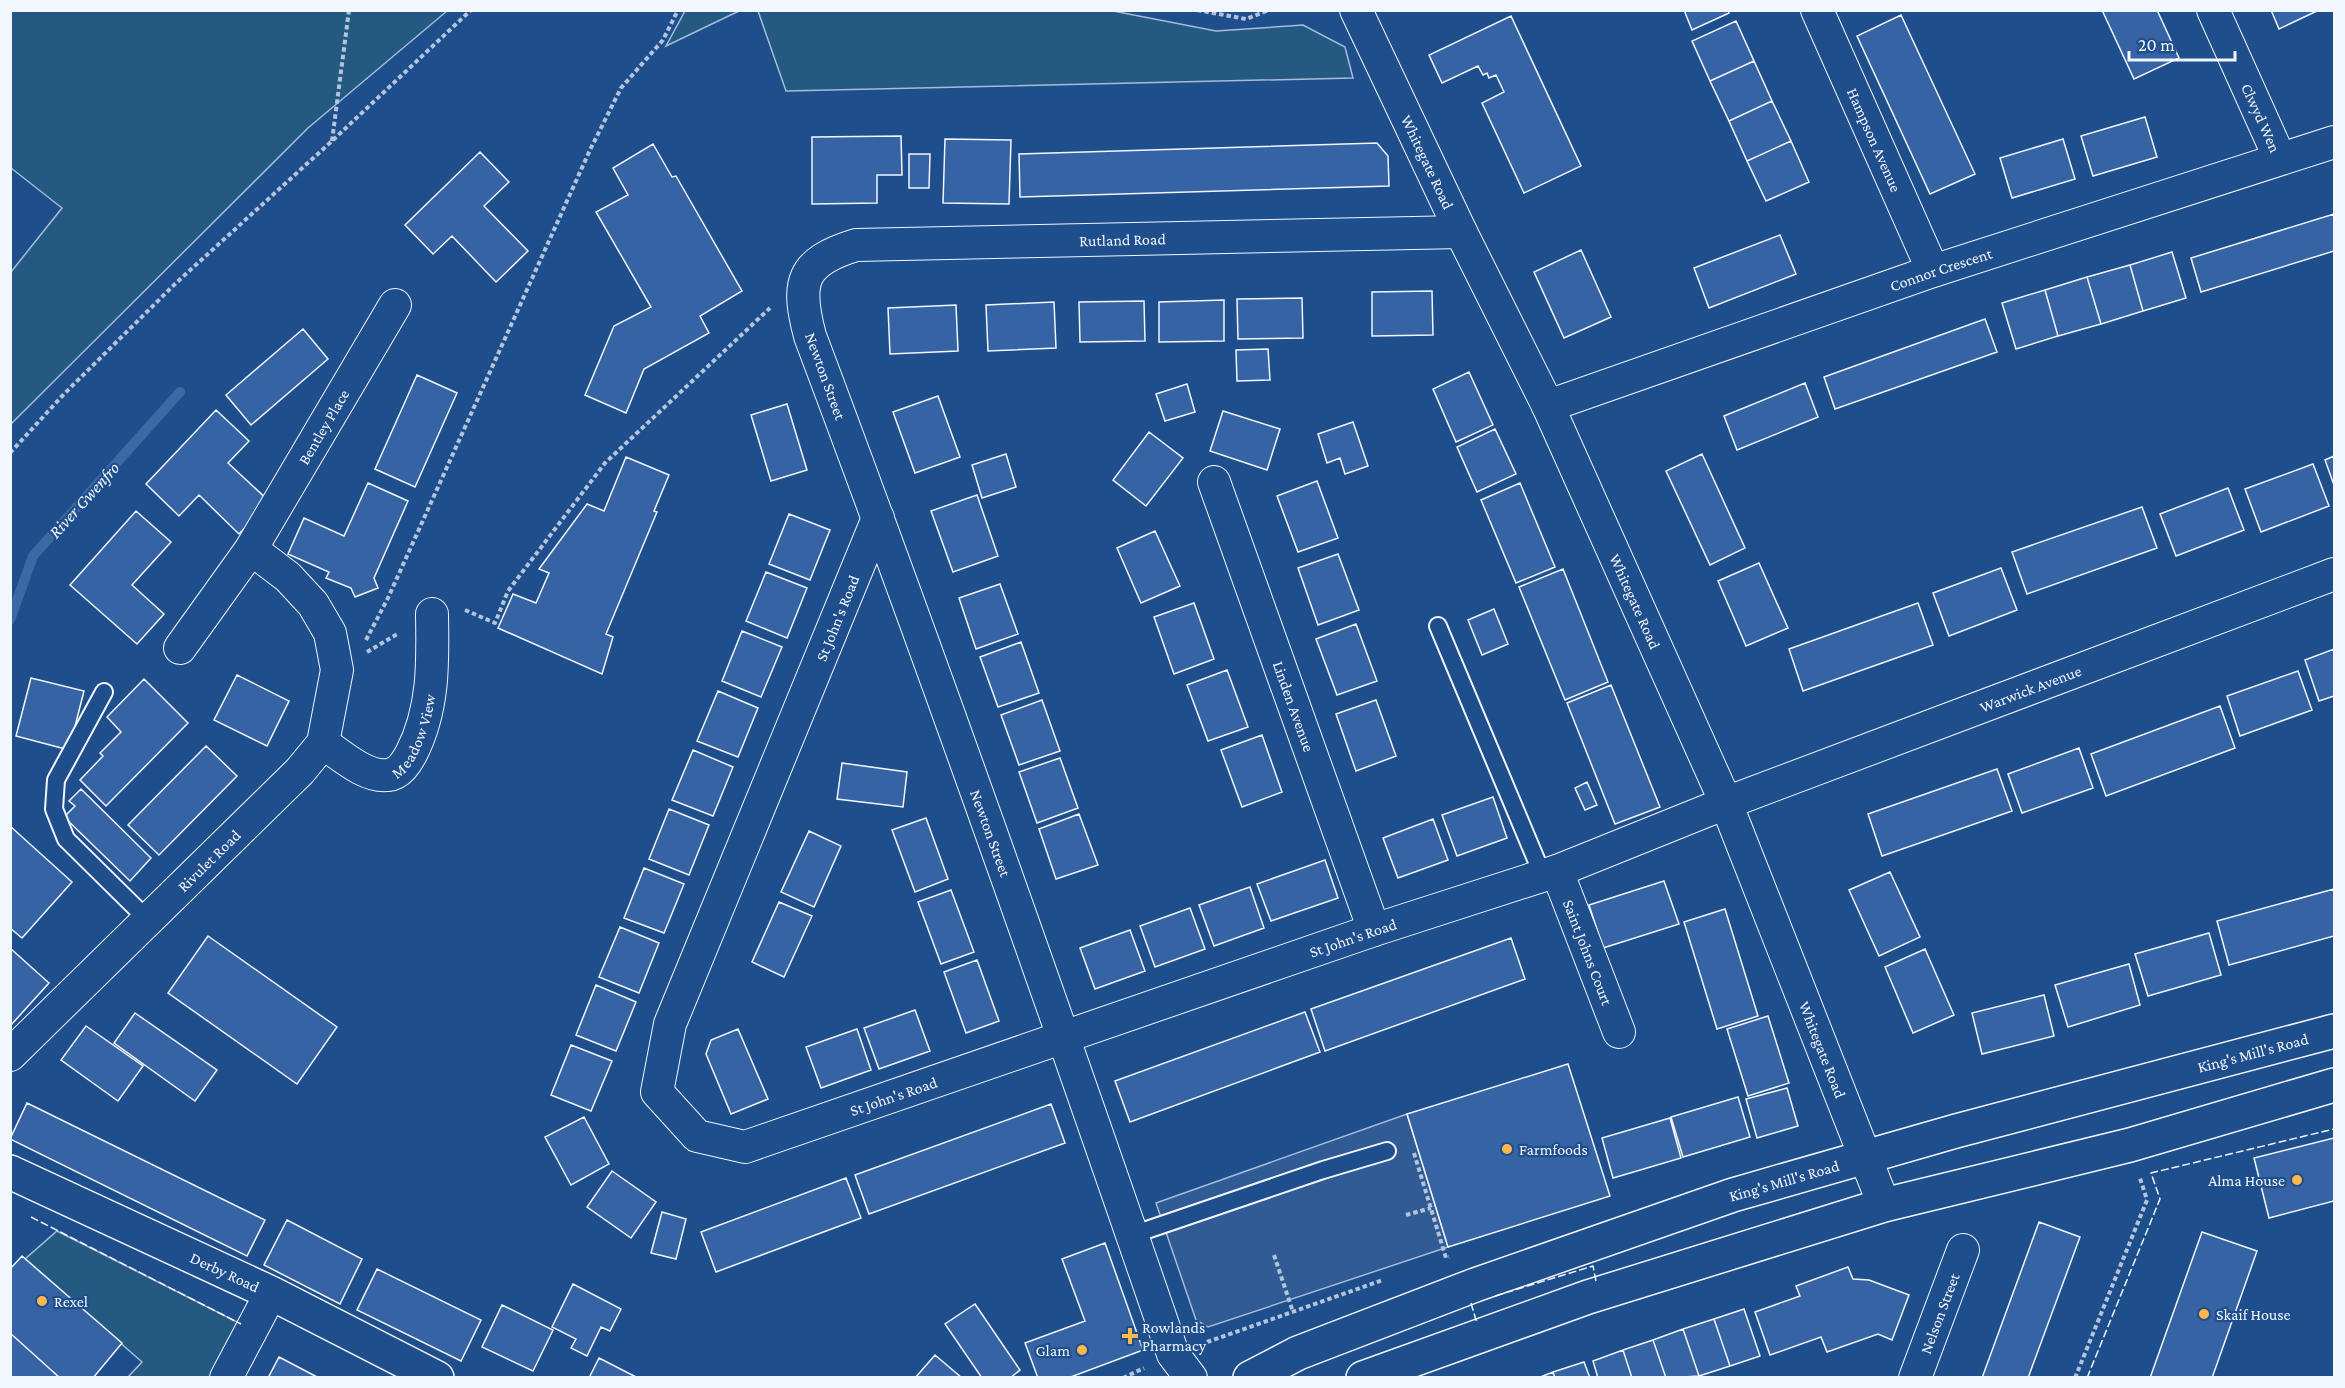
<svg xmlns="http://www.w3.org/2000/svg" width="2345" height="1388" font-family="'Crimson Pro',serif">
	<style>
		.green { fill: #245a82; stroke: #a8bbd7; stroke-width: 1.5 }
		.parking { fill: #305b95; stroke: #a8bbd7; stroke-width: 1.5 }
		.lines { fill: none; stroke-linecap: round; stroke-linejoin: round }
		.stream { stroke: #3b69a3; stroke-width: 10 }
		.building { fill: #3563a3; stroke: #f2f6ff; stroke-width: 1.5 }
		.lane-casing { stroke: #f2f6ff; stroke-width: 20 }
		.street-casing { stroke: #f2f6ff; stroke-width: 34 }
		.secondary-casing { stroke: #f2f6ff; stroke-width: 36 }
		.primary-casing { stroke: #f2f6ff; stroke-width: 36 }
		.path { stroke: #b3c4dc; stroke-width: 4; stroke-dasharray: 4.5 3; stroke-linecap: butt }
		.lane { stroke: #1f4e8c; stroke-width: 16 }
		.street { stroke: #1f4e8c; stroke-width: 32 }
		.secondary { stroke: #1f4e8c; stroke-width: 33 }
		.primary { stroke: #1f4e8c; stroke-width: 33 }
		.fence { stroke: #f2f6ff; stroke-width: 1.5; stroke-dasharray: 8 3; stroke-linecap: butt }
		.poi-dot { fill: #ffb74d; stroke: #1f4e8c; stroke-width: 2 }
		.labels { text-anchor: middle; stroke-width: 4.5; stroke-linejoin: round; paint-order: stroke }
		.street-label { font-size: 16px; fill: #f2f6ff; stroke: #1f4e8c }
		.poi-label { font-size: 16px; fill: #f2f6ff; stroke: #1f4e8c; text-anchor: start }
		.water-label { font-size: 18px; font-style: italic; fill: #f2f6ff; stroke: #1f4e8c }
	</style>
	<rect width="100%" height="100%" fill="#1f4e8c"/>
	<path class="green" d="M11 10H447V11L308 128 11 424V272L62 208 11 168Z
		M1108 10 1216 31 1303 25 1345 47 1353 78 786 91 758 11Z
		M685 11 687 10 739 11 666 46Z
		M57 1231 247 1327 220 1377H128L142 1362 25 1259Z"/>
	<path class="parking" d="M1407 1114 1448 1247 1208 1327 1196 1320 1156 1203Z"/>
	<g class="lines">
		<path class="stream" d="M10 620 33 556 180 392"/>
	</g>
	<path class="building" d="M1684 10H1728L1729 13 1692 30Z
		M2102 10H2157L2179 58 2134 79Z
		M2271 10H2319L2279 29Z
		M1901 15 1975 174 1930 194 1857 36Z
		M1511 16 1581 166 1524 193 1482 103 1504 92 1496 75 1489 78 1487 73 1483 75 1478 66 1442 83 1429 55Z
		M1736 21 1754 61 1710 81 1692 41Z
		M1754 61 1772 101 1729 121 1710 81Z
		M1772 101 1791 141 1747 161 1729 121Z
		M2145 117 2157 157 2093 176 2081 136Z
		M901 136 902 175H877V203L812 204V137Z
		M945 139 1011 140 1009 204 943 203Z
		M2063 139 2075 179 2012 198 2000 158Z
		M1791 141 1809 182 1766 201 1747 161Z
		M1377 143 1388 156 1389 186 1020 197 1019 154Z
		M653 144 672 177 676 176 742 291 700 316 709 333 644 369 626 413 585 395 614 326 651 307 596 212 628 195 613 168Z
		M480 152 509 182 484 206 528 251 496 282 452 236 433 254 405 225Z
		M909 154H930L929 188H909Z
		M2334 214V251L2201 292 2191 258Z
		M1780 235 1796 274 1709 308 1694 268Z
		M1581 250 1611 317 1564 338 1534 272Z
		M2172 252 2186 298 2143 311 2130 265Z
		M2130 265 2143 311 2101 324 2087 277Z
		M2087 277 2101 324 2058 336 2045 290Z
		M2045 290 2058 336 2016 349 2002 303Z
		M1432 291 1433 335 1372 336V292Z
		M1302 298 1303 338 1238 339 1237 299Z
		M1224 300V341L1159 342V302Z
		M1144 301 1145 341 1080 342 1079 302Z
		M1054 302 1056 348 988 351 986 305Z
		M956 305 958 351 890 354 888 308Z
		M1985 319 1997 352 1835 409 1824 377Z
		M303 329 328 359 251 425 226 395Z
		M1268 349 1270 380 1237 381 1236 350Z
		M1469 372 1493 425 1456 442 1433 389Z
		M417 375 457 393 415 487 375 469Z
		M1805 383 1818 417 1737 450 1724 416Z
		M1187 384 1195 412 1165 421 1156 394Z
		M938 396 960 457 915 473 893 412Z
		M787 404 807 470 771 481 751 415Z
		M216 410 249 441 228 463 270 502 239 534 199 495 179 516 146 484Z
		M1223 411 1280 429 1267 470 1210 451Z
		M1353 422 1368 466 1345 474 1340 458 1327 463 1318 434Z
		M1495 429 1516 474 1477 492 1457 447Z
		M1149 432 1183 458 1146 506 1113 480Z
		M1006 454 1016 487 982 498 972 465Z
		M1702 454 1745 548 1710 565 1666 471Z
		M2334 456V485L2325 460Z
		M626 457 669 475 654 511 657 512 606 634 613 637 602 674 498 628 513 594 536 603 549 573 539 569 587 504 604 511Z
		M2313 464 2329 506 2261 532 2245 489Z
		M1317 481 1338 538 1298 552 1277 496Z
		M368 483 408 501 374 578 378 588 355 597 351 588 326 578 329 572 288 554 304 518 344 536Z
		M1520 483 1555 567 1516 583 1481 500Z
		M2228 488 2244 530 2176 556 2160 514Z
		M977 495 998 556 953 572 931 511Z
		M2142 507 2157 548 2027 594 2012 552Z
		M136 511 171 542 132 585 164 614 137 644 70 585Z
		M789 514 830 530 810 580 769 564Z
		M1155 531 1180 586 1141 603 1117 548Z
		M1338 554 1359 610 1318 625 1298 568Z
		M1759 563 1788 628 1746 646 1718 581Z
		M2001 568 2017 610 1949 636 1933 593Z
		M1563 569 1608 682 1565 700 1519 587Z
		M766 572 807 588 787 638 746 621Z
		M1000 584 1018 634 976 649 959 598Z
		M1194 603 1214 659 1174 674 1154 617Z
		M1918 603 1933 645 1803 691 1789 649Z
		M1494 609 1508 644 1482 655 1468 620Z
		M1356 624 1377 681 1337 695 1316 639Z
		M742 631 782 647 761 697 722 681Z
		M1021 642 1039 693 998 707 980 657Z
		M2334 649V696L2319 701 2305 660Z
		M1227 670 1248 727 1208 741 1187 685Z
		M2298 671 2312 710 2240 736 2227 696Z
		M237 675 289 701 267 746 214 720Z
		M31 678 84 691 69 750 16 736Z
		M144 679 188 723 106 806 80 780 103 756 100 753 121 732 107 717Z
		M1611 685 1660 807 1615 824 1567 703Z
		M718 691 758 708 738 757 697 741Z
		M1042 700 1060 751 1019 765 1001 715Z
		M1376 700 1396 756 1356 771 1336 714Z
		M2220 706 2235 748 2106 796 2091 754Z
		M1262 735 1282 792 1242 807 1221 750Z
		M206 746 237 776 159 855 128 825Z
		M2079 748 2093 788 2022 813 2008 774Z
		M693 750 733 767 713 816 672 800Z
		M1060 758 1078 808 1037 823 1019 772Z
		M842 763 907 772 903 807 837 799Z
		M1997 769 2012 811 1882 856 1868 814Z
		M1587 782 1597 805 1585 810 1575 788Z
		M81 789 151 858 130 881 64 817 75 806 69 801Z
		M1493 797 1507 838 1457 856 1442 815Z
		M669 809 709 825 689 875 649 859Z
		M1079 814 1098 865 1056 879 1039 829Z
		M926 818 948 879 915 892 892 830Z
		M1433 819 1448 860 1398 878 1383 838Z
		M10 826 72 882 22 938 10 928Z
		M809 831 841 846 814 907 781 892Z
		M1325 860 1338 898 1271 921 1257 884Z
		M644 868 684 884 664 933 624 918Z
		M1890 872 1920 937 1879 956 1849 890Z
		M1664 881 1679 924 1603 948 1589 905Z
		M1250 887 1264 928 1214 946 1199 905Z
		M2334 889V936L2229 965 2217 921Z
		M951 890 974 952 941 964 918 902Z
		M779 902 812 916 784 977 752 962Z
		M1190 908 1205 949 1155 967 1140 926Z
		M1725 909 1758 1016 1717 1029 1684 922Z
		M620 927 659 943 639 993 599 977Z
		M1130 930 1145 971 1095 989 1080 948Z
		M2209 933 2221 975 2148 996 2135 954Z
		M208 936 337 1027 297 1084 168 993Z
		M1511 938 1525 979 1325 1051 1311 1009Z
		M10 948 49 983 11 1025H10Z
		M1925 949 1954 1015 1913 1033 1885 967Z
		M977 960 999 1021 966 1033 944 972Z
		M2129 964 2140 1005 2068 1027 2055 985Z
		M596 985 636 1002 616 1051 576 1035Z
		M2044 995 2054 1036 1982 1054 1972 1013Z
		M915 1010 930 1051 879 1069 864 1028Z
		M1305 1012 1320 1052 1130 1122 1115 1081Z
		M135 1013 217 1070 195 1101 114 1043Z
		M1768 1016 1789 1083 1748 1096 1727 1029Z
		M86 1026 143 1066 118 1101 61 1060Z
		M738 1029 768 1099 731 1114 706 1054 711 1040Z
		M857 1029 871 1070 821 1088 806 1047Z
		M571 1045 612 1061 591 1111 551 1095Z
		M1568 1064 1610 1196 1448 1247 1407 1114Z
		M1787 1088 1798 1126 1757 1138 1746 1099Z
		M1738 1097 1750 1137 1683 1157 1671 1117Z
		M27 1103 265 1220 247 1256 10 1139Z
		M1051 1104 1065 1143 869 1214 855 1175Z
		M584 1117 609 1164 571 1185 545 1137Z
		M1670 1118 1681 1158 1613 1178 1602 1138Z
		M2334 1138V1201L2269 1218 2254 1158Z
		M612 1171 656 1202 631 1238 587 1207Z
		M846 1178 861 1218 716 1272 701 1232Z
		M662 1212 686 1219 676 1259 651 1253Z
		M287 1220 362 1259 340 1304 264 1265Z
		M2039 1222 2080 1237 2028 1378H1982Z
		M2202 1232 2257 1251 2212 1378H2150Z
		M1105 1243 1143 1350 1068 1378H1038L1025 1343 1085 1321 1062 1259Z
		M22 1256 122 1343 93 1378H10V1269Z
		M22 1256 122 1343 93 1378H60L10 1333V1269Z
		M1848 1267 1853 1279 1869 1280 1909 1295 1892 1340 1878 1334 1827 1352 1821 1337 1770 1355 1755 1312 1800 1296 1796 1286Z
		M377 1269 481 1320 461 1361 357 1310Z
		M573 1284 621 1309 610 1331 601 1327 587 1356 571 1348 576 1339 552 1327Z
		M975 1304 1020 1370 1010 1378H982L945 1324Z
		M502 1305 553 1330 533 1371 482 1347Z
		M1744 1309 1760 1356 1730 1366 1714 1319Z
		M1714 1319 1730 1366 1699 1376 1683 1329Z
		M1683 1329 1699 1376 1666 1378 1653 1340Z
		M10 1333 60 1378H10Z
		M1653 1340 1666 1378H1632L1623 1350Z
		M1623 1350 1632 1378H1598L1593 1361Z
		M935 1355 962 1378H915Z
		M279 1357 319 1378H268Z
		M599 1358 638 1378H589Z
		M1584 1362 1590 1378H1555L1553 1372Z
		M1553 1372 1555 1378H1538Z"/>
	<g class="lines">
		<g class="lane-casing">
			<path id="lane" d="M1438 626 1543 876
				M104 692 56 780 54 809 66 839 147 919
				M1132 1235 1323 1170 1387 1151"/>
		</g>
		<g class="street-casing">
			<g id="street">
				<path id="s1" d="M1356 10 1461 232 1548 406 1726 803 1884 1205"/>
				<path id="s2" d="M1817 10 1933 271"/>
				<path id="s3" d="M2213 10 2280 159"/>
				<path id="s4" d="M1548 406 1933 271 2334 142"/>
				<path id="s5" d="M1214 482 1374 930"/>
				<path id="s6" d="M878 518 670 1024 657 1092 697 1136 745 1147 1374 930 1557 871 1726 803 2334 574"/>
				<path d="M180 648 251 549"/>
				<path id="s7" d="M323 743C341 755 366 778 388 775 399 774 406 763 411 754 434 710 433 662 432 614"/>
				<path id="s8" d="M1557 871 1619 1032"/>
				<path id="s9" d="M10 1055 300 771 323 743 337 670 330 633 313 604 288 577 251 549 395 305"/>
				<path d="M226 1378 271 1293"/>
				<path id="s10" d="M1191 1378 1173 1354C1056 1013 937 674 810 336 796 283 800 262 856 245L1461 232"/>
				<path id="s11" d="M1915 1378 1963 1250"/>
			</g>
		</g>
		<g class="secondary-casing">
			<g id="secondary">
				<path id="s12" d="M10 1172 271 1293 437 1378"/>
			</g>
		</g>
		<g class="primary-casing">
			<g id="primary">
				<path id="s13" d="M1250 1378 1298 1353 1475 1285 1733 1195 1956 1131 2334 1031"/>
				<path d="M1363 1378 1588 1297 1884 1205 2130 1145 2334 1085"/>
			</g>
		</g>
		<path class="path" d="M1197 10 1246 19 1269 10
			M332 141 349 10
			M10 453 64 394 176 283 332 141 471 10
			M465 610 495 623 508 591 605 463 770 308
			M366 640 388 598 590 150 621 88 663 40 678 10
			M367 652 399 633
			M1414 1153 1446 1258 1449 1257
			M1406 1215 1431 1208
			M1274 1255 1293 1312
			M1207 1342 1383 1280
			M1123 1378 1144 1368
			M2075 1378 2147 1200 2140 1178"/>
		<use href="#lane" class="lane"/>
		<use href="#street" class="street"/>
		<use href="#secondary" class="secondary"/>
		<use href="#primary" class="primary"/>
		<path class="fence" d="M31 1217 241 1324
			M1495 1296 1593 1266 1596 1281
			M1471 1303 1476 1320 1480 1319
			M2087 1378 2160 1199 2151 1173 2334 1129"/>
	</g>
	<g class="poi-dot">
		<circle cx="1507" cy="1149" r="6"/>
		<circle cx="2297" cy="1180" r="6"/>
		<circle cx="42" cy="1301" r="6"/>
		<circle cx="2204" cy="1314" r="6"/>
		<path d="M1127 1327h6v6h6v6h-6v6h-6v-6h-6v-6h6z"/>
		<circle cx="1082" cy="1350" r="6"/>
	</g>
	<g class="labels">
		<g class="street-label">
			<text dy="6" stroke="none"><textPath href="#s3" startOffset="118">Clwyd Wen</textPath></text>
			<text dy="6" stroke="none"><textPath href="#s2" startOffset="142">Hampson Avenue</textPath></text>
			<text dy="6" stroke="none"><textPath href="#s1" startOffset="168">Whitegate Road</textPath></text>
			<text dy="6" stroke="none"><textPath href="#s10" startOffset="1498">Rutland Road</textPath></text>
			<text dy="6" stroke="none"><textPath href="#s4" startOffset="416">Connor Crescent</textPath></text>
			<text transform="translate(826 376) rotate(70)" y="6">Newton Street</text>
			<text dy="6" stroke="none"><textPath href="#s9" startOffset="813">Bentley Place</textPath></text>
			<text dy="6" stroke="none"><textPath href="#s1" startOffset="654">Whitegate Road</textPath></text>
			<text transform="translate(837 618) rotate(-68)" y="6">St John's Road</text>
			<text dy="6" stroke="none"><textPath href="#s6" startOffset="2090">Warwick Avenue</textPath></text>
			<text dy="6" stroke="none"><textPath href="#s5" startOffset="238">Linden Avenue</textPath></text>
			<text dy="6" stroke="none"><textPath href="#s7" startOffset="124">Meadow View</textPath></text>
			<text transform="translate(991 833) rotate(70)" y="6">Newton Street</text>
			<text dy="6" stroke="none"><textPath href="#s9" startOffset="278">Rivulet Road</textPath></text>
			<text dy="6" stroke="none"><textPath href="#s6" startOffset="1368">St John's Road</textPath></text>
			<text dy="6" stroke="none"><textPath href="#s8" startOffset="87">Saint Johns Court</textPath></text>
			<text dy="6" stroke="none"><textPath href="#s1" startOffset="1140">Whitegate Road</textPath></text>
			<text dy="6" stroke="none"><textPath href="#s13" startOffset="1056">King's Mill's Road</textPath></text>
			<text dy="6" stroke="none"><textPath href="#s6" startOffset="882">St John's Road</textPath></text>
			<text dy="6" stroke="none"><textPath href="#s13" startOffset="570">King's Mill's Road</textPath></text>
			<text dy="6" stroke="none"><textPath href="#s12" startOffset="237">Derby Road</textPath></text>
			<text dy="6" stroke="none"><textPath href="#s11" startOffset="69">Nelson Street</textPath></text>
		</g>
		<g class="poi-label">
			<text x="1519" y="1155">Farmfoods</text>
			<text x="2285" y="1186" text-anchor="end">Alma House</text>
			<text x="54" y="1307">Rexel</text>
			<text x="2216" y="1320">Skaif House</text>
			<text x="1142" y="1333">Rowlands<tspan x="1142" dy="18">Pharmacy</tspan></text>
			<text x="1070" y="1356" text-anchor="end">Glam</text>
		</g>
		<g class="water-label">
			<text transform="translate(84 500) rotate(-48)" y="6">River Gwenfro</text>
		</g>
	</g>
	<rect width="2345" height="1388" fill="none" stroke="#f2f6ff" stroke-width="24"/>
	<path d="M2129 51v9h106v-9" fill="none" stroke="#f2f6ff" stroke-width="3"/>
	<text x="2138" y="51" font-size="18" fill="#f2f6ff" stroke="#1f4e8c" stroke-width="4.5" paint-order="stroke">20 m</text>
</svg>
